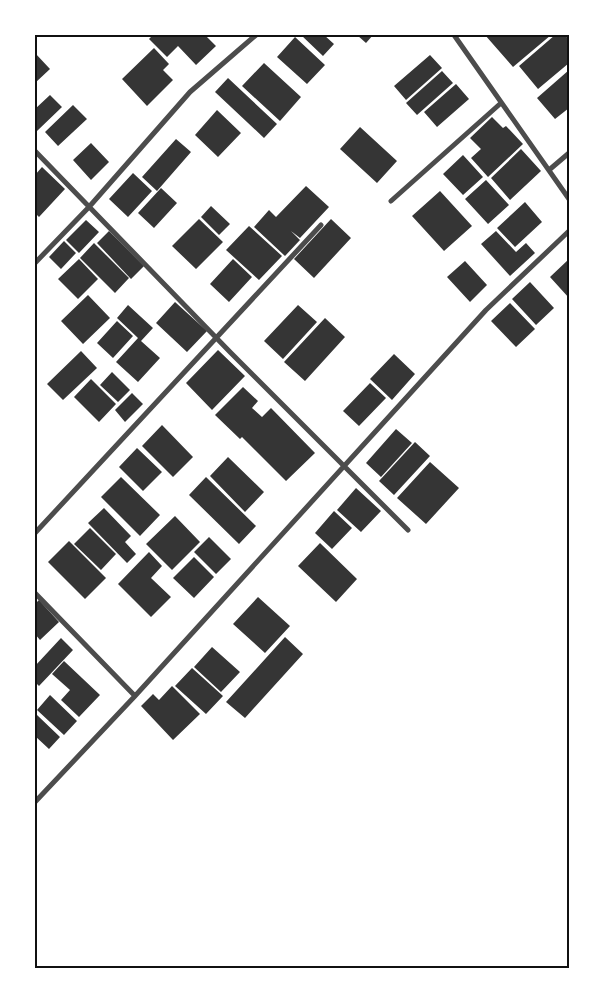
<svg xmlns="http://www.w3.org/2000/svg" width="604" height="1003" font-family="'Zilla Slab',serif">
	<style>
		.building { fill: #353535 }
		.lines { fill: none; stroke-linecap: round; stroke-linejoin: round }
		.minor { stroke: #4c4c4c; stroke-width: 5 }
		.neatline { fill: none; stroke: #111; stroke-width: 2 }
	</style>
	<rect width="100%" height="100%" fill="#fff"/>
	<path class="building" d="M153 35H205L216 46 196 65 178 46 167 57 149 39Z
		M301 35H324L334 44 323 56Z
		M357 35H373L366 43Z
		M485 35H551L513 67Z
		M555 35H565L569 40V63L538 89 519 66Z
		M295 37 325 65 307 84 277 57Z
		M154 48 169 64 163 70 173 80 147 106 122 79Z
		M35 53 50 69 35 83Z
		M430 55 442 68 406 100 394 86Z
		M264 63 301 97 280 121 242 86Z
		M569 70V108L555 119 537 98Z
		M442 71 453 83 417 115 406 103Z
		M228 78 277 124 264 138 215 92Z
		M456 84 469 99 437 127 424 112Z
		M50 95 62 107 37 131 35 109Z
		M73 105 87 119 58 146 45 132Z
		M217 110 241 133 218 157 195 135Z
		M492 117 503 128 506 126 523 144 488 177 471 158 481 149 470 138Z
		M360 127 397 161 377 183 340 149Z
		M176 139 191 152 157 191 142 177Z
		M91 143 109 162 91 180 73 160Z
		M521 149 541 171 510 200 491 178Z
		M463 155 483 177 463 195 443 174Z
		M42 167 65 189 39 217 35 213V175Z
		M133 173 152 191 128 217 109 199Z
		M486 180 509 205 488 224 465 199Z
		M306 186 329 207 300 238 291 231 300 240 285 256 254 227 269 210 276 217Z
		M161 188 177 203 154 228 138 213Z
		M440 191 472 226 444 251 412 216Z
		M525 202 542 222 515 247 497 228Z
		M211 206 230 224 219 235 201 217Z
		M199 219 223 242 196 269 172 246Z
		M331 219 351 238 314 278 294 259Z
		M86 220 99 232 79 253 66 240Z
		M249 226 282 256 259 280 226 250Z
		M109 231 144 266 131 279 97 243Z
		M496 231 516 252 526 243 535 253 510 276 481 244Z
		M64 241 76 253 61 269 49 257Z
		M94 243 129 278 115 293 80 258Z
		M79 259 98 279 78 299 58 279Z
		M233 259 252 277 229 302 210 284Z
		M569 259V298L550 277Z
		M465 261 487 285 470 302 447 277Z
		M530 282 554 308 536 325 512 299Z
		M88 295 110 318 83 344 61 321Z
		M175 302 207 331 187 352 156 323Z
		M510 303 535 329 516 347 491 321Z
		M128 305 153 328 141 341 160 358 138 382 116 362 138 338 117 318Z
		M298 305 317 322 283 359 264 341Z
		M325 318 345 337 305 381 284 362Z
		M117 321 133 336 113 358 97 343Z
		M218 350 245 376 212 410 186 383Z
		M81 351 97 368 63 400 47 384Z
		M394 354 415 374 392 400 370 379Z
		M112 372 130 390 118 402 100 385Z
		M91 379 116 404 99 422 74 397Z
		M370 383 386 398 359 426 343 411Z
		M243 387 258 401 252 408 262 417 271 408 315 453 286 481 242 437 240 439 215 415Z
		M132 393 143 404 125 422 115 410Z
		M162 425 193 457 173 477 142 446Z
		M396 429 412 443 381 477 366 463Z
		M415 442 430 456 394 495 379 481Z
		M137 448 162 472 143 491 119 467Z
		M228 457 264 492 245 512 210 476Z
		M430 462 459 488 426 524 397 498Z
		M121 477 160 515 140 536 101 497Z
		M206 477 256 526 239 544 189 495Z
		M356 488 381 511 361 532 337 510Z
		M104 508 131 536 125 542 136 554 127 563 88 523Z
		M334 511 352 528 332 549 315 533Z
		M175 516 200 542 172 570 146 544Z
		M90 528 116 554 101 570 74 544Z
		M209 537 231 559 216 574 194 552Z
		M69 541 106 578 85 599 48 562Z
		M320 543 357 579 336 602 298 566Z
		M149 552 162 566 151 578 171 597 151 617 118 584Z
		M194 557 214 577 194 598 173 578Z
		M258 597 290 626 265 653 233 624Z
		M39 600 59 622 40 640 35 634V604Z
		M285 637 303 654 245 718 226 702Z
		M61 638 73 650 39 686 35 682V666Z
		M212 647 240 672 221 692 194 667Z
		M64 661 100 695 79 717 61 700 70 690 52 674Z
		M192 668 223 696 206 714 175 686Z
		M172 686 200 714 173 740 141 706 153 694 159 700Z
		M50 695 77 721 64 735 37 710Z
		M37 715 60 737 49 749 35 736Z"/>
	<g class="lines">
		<path class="minor" d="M454 35 569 199
			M35 151 231 353 408 530
			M549 170 569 153
			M391 201 501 103
			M35 263 89 207 190 92 256 35
			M35 533 321 225
			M35 593 135 696
			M35 802 135 696 486 310 569 231"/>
	</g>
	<rect width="604" height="1003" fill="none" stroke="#ffffff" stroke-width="72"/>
	<rect x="36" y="36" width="532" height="931" class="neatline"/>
</svg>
